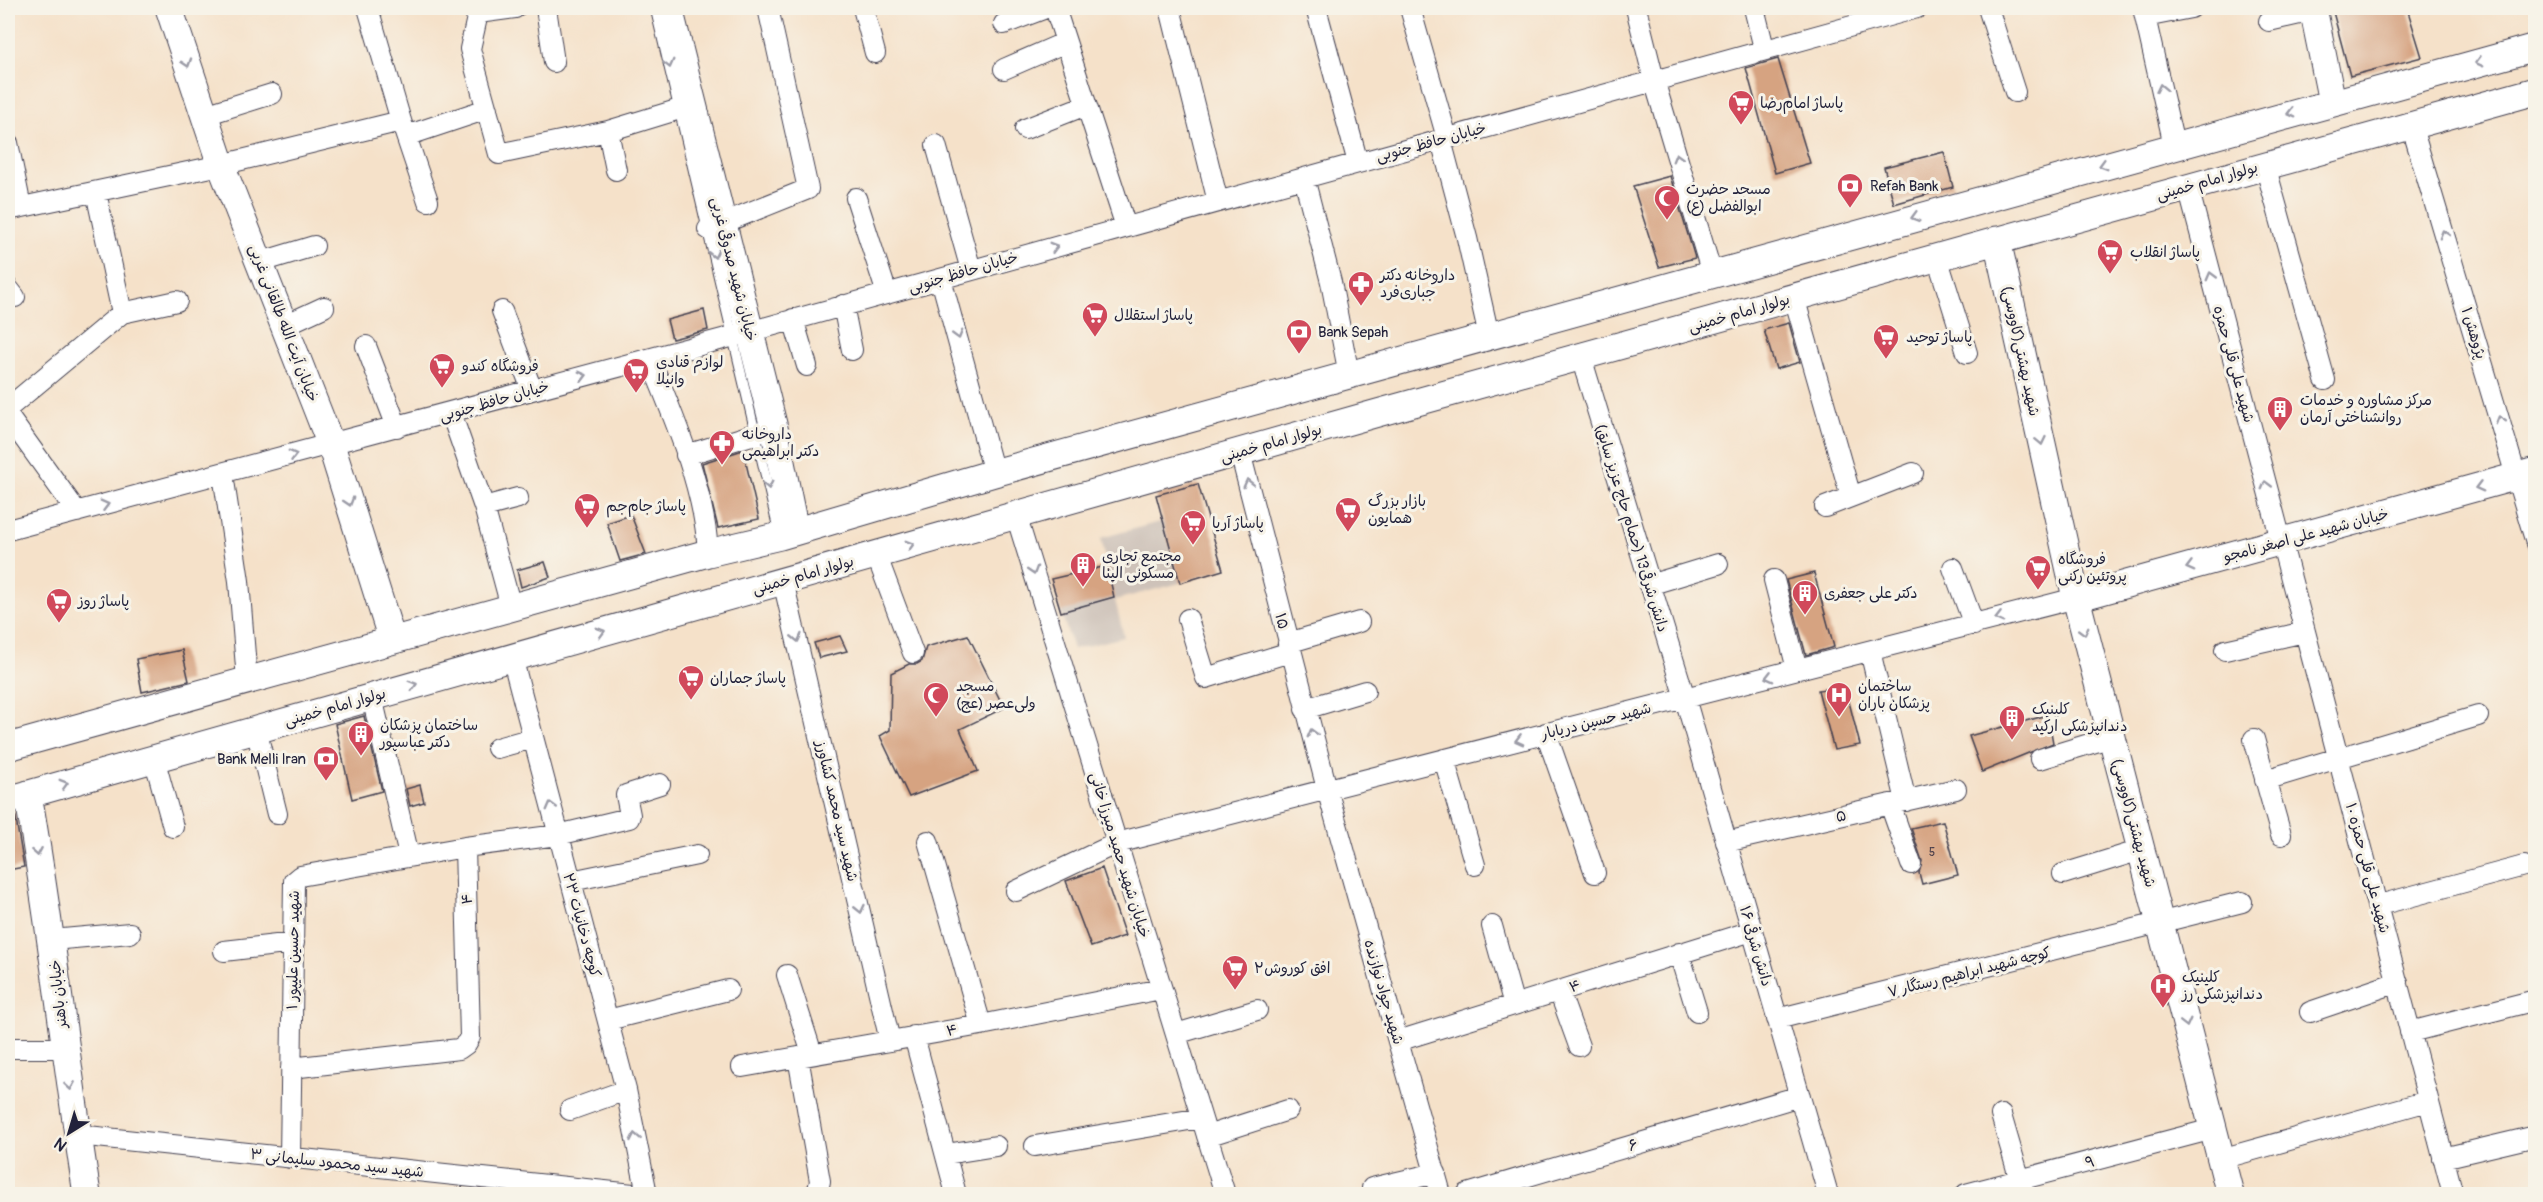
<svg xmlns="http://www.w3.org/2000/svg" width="2543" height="1202" font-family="Pangolin,'Playpen Sans Arabic',sans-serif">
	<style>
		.industrial { fill: #cec2b9 }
		.building { fill: #d6a381 }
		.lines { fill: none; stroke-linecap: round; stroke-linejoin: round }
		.lane-casing { stroke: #423f50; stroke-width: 11 }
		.street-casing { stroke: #423f50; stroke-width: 22 }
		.secondary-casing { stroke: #423f50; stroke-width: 29 }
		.lane { stroke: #fff; stroke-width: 9 }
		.street { stroke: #fff; stroke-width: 20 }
		.secondary { stroke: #fff; stroke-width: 27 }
		.oneway { stroke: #9c9ca7 }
		.labels { text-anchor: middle; stroke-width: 6; stroke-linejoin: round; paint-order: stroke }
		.number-label { font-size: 12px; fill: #4f424c }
		.poi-label { font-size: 15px; fill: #22223b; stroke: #f7f3e8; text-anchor: start }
		.street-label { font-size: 15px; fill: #22223b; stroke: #f7f3e8 }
	</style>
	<rect width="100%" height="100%" fill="#f7f3e8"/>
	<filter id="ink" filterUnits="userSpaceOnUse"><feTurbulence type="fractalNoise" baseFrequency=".0167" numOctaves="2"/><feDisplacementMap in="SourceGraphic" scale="12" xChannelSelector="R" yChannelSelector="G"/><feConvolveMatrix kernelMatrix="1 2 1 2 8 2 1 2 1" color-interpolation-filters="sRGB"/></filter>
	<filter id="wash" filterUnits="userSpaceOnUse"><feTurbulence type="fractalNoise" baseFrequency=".008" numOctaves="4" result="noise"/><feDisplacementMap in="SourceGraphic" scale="24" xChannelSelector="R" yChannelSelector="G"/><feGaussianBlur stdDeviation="1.35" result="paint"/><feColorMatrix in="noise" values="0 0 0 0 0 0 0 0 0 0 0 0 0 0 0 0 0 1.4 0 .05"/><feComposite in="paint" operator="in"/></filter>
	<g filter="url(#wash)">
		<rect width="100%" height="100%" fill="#f5e1c9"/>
		<path class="industrial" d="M1163 521 1180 583 1115 600 1124 637 1073 649 1061 612 1114 597 1101 538Z"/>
		<g id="blocks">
			<path class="building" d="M2332 8H2407L2422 57 2350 76Z
				M1778 59 1810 163 1775 173 1746 68Z
				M1944 152 1953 187 1894 204 1884 167Z
				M1670 176 1695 258 1659 267 1633 186Z
				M704 310 708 330 672 339 667 320Z
				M1789 323 1800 362 1776 369 1764 330Z
				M743 450 759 519 718 528 702 463Z
				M1198 484 1223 570 1180 583 1156 495Z
				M631 515 646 554 620 561 607 523Z
				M545 562 550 577 521 587 517 570Z
				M1107 566 1114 597 1061 612 1051 579Z
				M1814 573 1834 647 1806 655 1786 580Z
				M968 635 1004 708 960 729 978 771 909 797 880 736 890 730 891 673 909 664H917L922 661 926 647Z
				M840 636 847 651 819 658 814 643Z
				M182 650 189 681 142 692 136 659Z
				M1845 686 1860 745 1834 750 1818 690Z
				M2048 715 2053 743 1982 772 1969 736Z
				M364 716 382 791 352 799 335 724Z
				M420 785 424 802 410 806 406 789Z
				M15 814 24 867 8 870V815Z
				M1943 821 1958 875 1922 884 1919 873 1922 861 1911 828Z
				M1102 868 1125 936 1091 947 1066 881Z"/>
		</g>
	</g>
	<g filter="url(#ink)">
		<use href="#blocks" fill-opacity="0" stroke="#423f50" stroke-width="1.5"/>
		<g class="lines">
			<g class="lane-casing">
				<path id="lane" d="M655 8 779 533"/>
			</g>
			<g class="street-casing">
				<path id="street" d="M368 8 401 121 428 201
					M476 8 478 13 470 49 499 154 608 131 693 105
					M546 8 554 62
					M863 8 875 53
					M1055 8 1126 227
					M1170 8 1218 202
					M1316 8 1358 163
					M1410 8 1447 138
					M1636 8 1654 80 1712 274
					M1754 8 1764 48
					M1988 8 2015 92
					M2143 8 2174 145
					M478 13 515 8
					M2145 17 2191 8
					M2269 21 2313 11
					M1004 24 1046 8
					M1004 69 1066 42
					M205 115 272 94
					M2411 124 2536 543
					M1025 129 1086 105
					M608 131 616 170
					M406 136 487 109
					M1441 140 1467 238 1489 336
					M8 143 21 207
					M936 145 971 270
					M2265 165 2325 380
					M1304 178 1331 282 1349 375
					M2188 187 2453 1194
					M96 192 122 313
					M856 198 887 294
					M8 210 221 165 401 121
					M708 229 808 189 768 8
					M1937 257 1967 353
					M261 262 314 246
					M941 279 994 473
					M8 288 15 297
					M1794 297 1851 497
					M843 305 852 350
					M502 311 532 390
					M793 319 807 366
					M285 325 324 307
					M366 346 397 427
					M1581 357 1685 698 1828 1194
					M650 359C674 417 705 490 708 553
					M8 408 122 313 177 301
					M451 413 484 507 511 607
					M8 416 77 512
					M1240 452 1327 789 1441 1194
					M686 455 774 428
					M223 474 239 581 247 680
					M484 507 518 498
					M1825 507 1913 473
					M1016 515 1225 1194
					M8 530 749 332 1917 8
					M876 554 913 653
					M1953 568 1974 625
					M1774 580 1797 669
					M783 581 890 1041
					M1649 585 1718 564
					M1188 619 1206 678 1290 652
					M1288 643 1359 622
					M2225 650 2305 632
					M1870 651 1906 801
					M512 657 626 1090 647 1194
					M372 697 409 856
					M1305 709 1365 691
					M256 729 277 814
					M1546 733 1595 873
					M2254 739 2281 835
					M497 748 533 738
					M154 758 173 827
					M1444 759 1475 865
					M2040 759 2112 737
					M2265 780 2478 716
					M1890 804 1911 864
					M928 841 981 1025
					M1726 842 1956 789
					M2063 874 2141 850
					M571 881 697 855
					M1016 891 1117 843 2076 598
					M2379 905 2524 866
					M1492 926 1514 1005
					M52 940 130 933
					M224 951 294 943
					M1679 953 1697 1012
					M787 975 812 1054
					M1559 991 1579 1046
					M2310 1012 2398 982
					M1777 1019 2242 902
					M608 1020 728 990
					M2410 1032 2536 1000
					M1176 1034 1257 1010
					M914 1036 956 1194
					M1398 1041 1752 931
					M8 1048H64
					M798 1057 820 1181 818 1190 814 1194
					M742 1067 981 1025 1161 989
					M291 1068 459 1049 466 1044 470 1037 465 847 558 835 629 818 630 815 626 795 660 784
					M570 1110 626 1090
					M2001 1115 2024 1194
					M78 1135 633 1194
					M1207 1136 1288 1110
					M1035 1146 1201 1118
					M946 1154 996 1146
					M290 1158 294 881 300 876 465 847
					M2443 1158 2536 1136
					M2221 1159 2428 1101
					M1372 1188 1436 1173
					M1467 1194 1800 1096
					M1966 1194 2213 1129"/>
			</g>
			<g class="secondary-casing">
				<path id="secondary" d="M169 8 221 165 331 445 392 640
					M669 8 774 428 795 531
					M2313 8 2332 102
					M1997 240 2076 598 2230 1194
					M2076 598 2536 471
					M8 747 708 553 780 536 994 473 2536 47
					M28 794C51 927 66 1061 87 1194
					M8 800 1374 414 2536 91"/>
			</g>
			<use href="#lane" class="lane"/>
			<use href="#street" class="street"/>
			<use href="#secondary" class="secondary"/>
		</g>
		<defs><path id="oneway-chevron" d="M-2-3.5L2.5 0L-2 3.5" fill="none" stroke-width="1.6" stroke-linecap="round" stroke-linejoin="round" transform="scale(1.5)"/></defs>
		<g class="oneway">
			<use href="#oneway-chevron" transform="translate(2479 62) rotate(165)"/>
			<use href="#oneway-chevron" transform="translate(187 63) rotate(72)"/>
			<use href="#oneway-chevron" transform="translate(669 64) rotate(76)"/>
			<use href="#oneway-chevron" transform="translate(2161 88) rotate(-102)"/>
			<use href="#oneway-chevron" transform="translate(2291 113) rotate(165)"/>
			<use href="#oneway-chevron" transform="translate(1677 157) rotate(-106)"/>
			<use href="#oneway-chevron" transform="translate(2103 165) rotate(164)"/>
			<use href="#oneway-chevron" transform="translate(1915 217) rotate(164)"/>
			<use href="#oneway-chevron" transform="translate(2444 234) rotate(-107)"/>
			<use href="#oneway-chevron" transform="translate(1054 247) rotate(-16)"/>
			<use href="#oneway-chevron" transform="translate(714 254) rotate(77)"/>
			<use href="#oneway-chevron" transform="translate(2211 276) rotate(-105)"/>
			<use href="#oneway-chevron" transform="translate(958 335) rotate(74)"/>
			<use href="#oneway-chevron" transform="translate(583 376) rotate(-15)"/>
			<use href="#oneway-chevron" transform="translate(2500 420) rotate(-107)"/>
			<use href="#oneway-chevron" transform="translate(2041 441) rotate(78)"/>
			<use href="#oneway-chevron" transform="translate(293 455) rotate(-15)"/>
			<use href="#oneway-chevron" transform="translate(1248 483) rotate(-104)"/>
			<use href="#oneway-chevron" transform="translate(768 485) rotate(78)"/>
			<use href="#oneway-chevron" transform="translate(2266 485) rotate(-105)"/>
			<use href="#oneway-chevron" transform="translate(2479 487) rotate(165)"/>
			<use href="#oneway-chevron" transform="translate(349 502) rotate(73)"/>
			<use href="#oneway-chevron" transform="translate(105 505) rotate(-15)"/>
			<use href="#oneway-chevron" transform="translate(910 545) rotate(-16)"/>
			<use href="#oneway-chevron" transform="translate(2190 567) rotate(165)"/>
			<use href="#oneway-chevron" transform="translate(1033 571) rotate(73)"/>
			<use href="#oneway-chevron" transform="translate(1999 618) rotate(166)"/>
			<use href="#oneway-chevron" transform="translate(2084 631) rotate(75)"/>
			<use href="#oneway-chevron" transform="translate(601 632) rotate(-16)"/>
			<use href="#oneway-chevron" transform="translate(797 638) rotate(77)"/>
			<use href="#oneway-chevron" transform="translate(1769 677) rotate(166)"/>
			<use href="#oneway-chevron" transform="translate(413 685) rotate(-16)"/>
			<use href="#oneway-chevron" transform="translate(1312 733) rotate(-105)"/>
			<use href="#oneway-chevron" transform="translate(1519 740) rotate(166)"/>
			<use href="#oneway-chevron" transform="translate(64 784) rotate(-16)"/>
			<use href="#oneway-chevron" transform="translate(551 806) rotate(-105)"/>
			<use href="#oneway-chevron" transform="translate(37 852) rotate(80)"/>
			<use href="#oneway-chevron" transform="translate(860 909) rotate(77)"/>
			<use href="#oneway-chevron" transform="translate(2186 1023) rotate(76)"/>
			<use href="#oneway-chevron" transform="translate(70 1086) rotate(81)"/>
			<use href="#oneway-chevron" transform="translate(635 1137) rotate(-101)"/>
		</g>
	</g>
	<defs>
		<g id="supermarket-pin" transform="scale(1.35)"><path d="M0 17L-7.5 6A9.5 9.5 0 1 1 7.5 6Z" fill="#d1495b" stroke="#f7f3e8"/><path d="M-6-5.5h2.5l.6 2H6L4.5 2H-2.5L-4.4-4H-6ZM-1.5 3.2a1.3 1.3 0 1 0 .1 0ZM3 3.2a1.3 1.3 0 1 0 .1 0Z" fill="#fff"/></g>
		<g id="bank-pin" transform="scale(1.35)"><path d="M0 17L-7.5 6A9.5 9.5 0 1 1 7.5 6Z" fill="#d1495b" stroke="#f7f3e8"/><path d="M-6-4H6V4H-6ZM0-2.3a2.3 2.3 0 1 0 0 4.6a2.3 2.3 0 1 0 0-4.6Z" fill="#fff"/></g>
		<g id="mosque-pin" transform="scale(1.35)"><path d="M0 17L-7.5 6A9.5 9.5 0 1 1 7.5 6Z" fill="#d1495b" stroke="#f7f3e8"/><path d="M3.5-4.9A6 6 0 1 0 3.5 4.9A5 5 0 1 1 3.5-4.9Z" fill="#fff"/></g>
		<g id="pharmacy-pin" transform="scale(1.35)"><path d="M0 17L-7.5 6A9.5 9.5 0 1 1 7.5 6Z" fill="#d1495b" stroke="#f7f3e8"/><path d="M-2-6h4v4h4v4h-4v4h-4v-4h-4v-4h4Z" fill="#fff"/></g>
		<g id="building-pin" transform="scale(1.35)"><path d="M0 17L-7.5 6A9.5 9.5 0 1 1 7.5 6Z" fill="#d1495b" stroke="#f7f3e8"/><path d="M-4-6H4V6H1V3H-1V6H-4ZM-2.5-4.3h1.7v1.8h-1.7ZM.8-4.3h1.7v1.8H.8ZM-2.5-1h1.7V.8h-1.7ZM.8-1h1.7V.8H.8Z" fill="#fff"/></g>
		<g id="hospital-pin" transform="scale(1.35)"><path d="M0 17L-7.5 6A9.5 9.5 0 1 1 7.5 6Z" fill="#d1495b" stroke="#f7f3e8"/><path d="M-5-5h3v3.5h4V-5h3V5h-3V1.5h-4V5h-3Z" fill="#fff"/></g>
	</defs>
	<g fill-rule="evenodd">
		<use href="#supermarket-pin" x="1741" y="103"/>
		<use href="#bank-pin" x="1850" y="186"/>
		<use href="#mosque-pin" x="1667" y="198"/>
		<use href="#supermarket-pin" x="2110" y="252"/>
		<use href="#pharmacy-pin" x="1361" y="284"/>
		<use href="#supermarket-pin" x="1095" y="315"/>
		<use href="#bank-pin" x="1299" y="332"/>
		<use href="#supermarket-pin" x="1886" y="337"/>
		<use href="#supermarket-pin" x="442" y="366"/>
		<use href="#supermarket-pin" x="636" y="371"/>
		<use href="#building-pin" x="2280" y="409"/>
		<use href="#pharmacy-pin" x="722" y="443"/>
		<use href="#supermarket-pin" x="587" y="506"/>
		<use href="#supermarket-pin" x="1348" y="510"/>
		<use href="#supermarket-pin" x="1193" y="523"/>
		<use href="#building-pin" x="1083" y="565"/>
		<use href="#supermarket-pin" x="2038" y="568"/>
		<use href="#building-pin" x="1805" y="593"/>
		<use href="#supermarket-pin" x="59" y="601"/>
		<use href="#supermarket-pin" x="691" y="678"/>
		<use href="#mosque-pin" x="936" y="695"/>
		<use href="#hospital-pin" x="1839" y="695"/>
		<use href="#building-pin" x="2012" y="718"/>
		<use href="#building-pin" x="361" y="734"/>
		<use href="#bank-pin" x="326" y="759"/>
		<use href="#supermarket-pin" x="1235" y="968"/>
		<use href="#hospital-pin" x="2163" y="986"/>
	</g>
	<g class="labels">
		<g class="number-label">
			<text x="1932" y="856">5</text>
		</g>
		<g class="poi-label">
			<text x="1760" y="108">پاساژ امام‌رضا</text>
			<text x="1870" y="191">Refah Bank</text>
			<text x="1686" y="194">مسجد حضرت<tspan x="1686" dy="17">ابوالفضل (ع)</tspan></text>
			<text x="2130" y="257">پاساژ انقلاب</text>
			<text x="1380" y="280">داروخانه دکتر<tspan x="1380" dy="17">جباری‌فرد</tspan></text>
			<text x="1114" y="320">پاساژ استقلال</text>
			<text x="1318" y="337">Bank Sepah</text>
			<text x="1906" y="342">پاساژ توحید</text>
			<text x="656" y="367">لوازم قنادی<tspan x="656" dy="17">وانیلا</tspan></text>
			<text x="462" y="371">فروشگاه کندو</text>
			<text x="2300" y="405">مرکز مشاوره و خدمات<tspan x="2300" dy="17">روانشناختی آرمان</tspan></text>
			<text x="742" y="439">داروخانه<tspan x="742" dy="17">دکتر ابراهیمی</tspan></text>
			<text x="1368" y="506">بازار بزرگ<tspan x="1368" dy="17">همایون</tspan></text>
			<text x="606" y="511">پاساژ جام‌جم</text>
			<text x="1212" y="528">پاساژ آریا</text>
			<text x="1102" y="561">مجتمع تجاری<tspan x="1102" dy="17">مسکونی الینا</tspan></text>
			<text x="2058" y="564">فروشگاه<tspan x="2058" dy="17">پروتئین رکنی</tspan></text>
			<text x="1824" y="598">دکتر علی جعفری</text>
			<text x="78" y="606">پاساژ روز</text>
			<text x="710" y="683">پاساژ جماران</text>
			<text x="956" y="691">مسجد<tspan x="956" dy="17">ولی‌عصر (عج)</tspan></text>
			<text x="1858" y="691">ساختمان<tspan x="1858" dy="17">پزشکان باران</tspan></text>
			<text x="2032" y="714">کلینیک<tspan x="2032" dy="17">دندانپزشکی ارکید</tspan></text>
			<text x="380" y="730">ساختمان پزشکان<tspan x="380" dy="17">دکتر عباسپور</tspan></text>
			<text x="306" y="764" text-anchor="end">Bank Melli Iran</text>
			<text x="1254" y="973">افق کوروش۲</text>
			<text x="2182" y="982">کلینیک<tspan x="2182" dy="17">دندانپزشکی رز</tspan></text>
		</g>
		<g class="street-label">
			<text transform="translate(1431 142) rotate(-15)" y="5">خیابان حافظ جنوبی</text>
			<text transform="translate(2207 181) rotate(-16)" y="5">بولوار امام خمینی</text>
			<text transform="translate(734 269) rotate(76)" y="5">خیابان شهید صدوقی غربی</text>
			<text transform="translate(963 272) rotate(-16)" y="5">خیابان حافظ جنوبی</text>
			<text transform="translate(1739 313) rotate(-16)" y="5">بولوار امام خمینی</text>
			<text transform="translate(284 323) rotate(69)" y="5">خیابان آیت الله طالقانی غربی</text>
			<text transform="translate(2474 333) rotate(73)" y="5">پژوهش ۱</text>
			<text transform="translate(2021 351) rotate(78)" y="5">شهید بهشتی(کاووسی)</text>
			<text transform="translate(2234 364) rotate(75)" y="5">شهید علی قلی حمزه</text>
			<text transform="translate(494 401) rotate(-16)" y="5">خیابان حافظ جنوبی</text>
			<text transform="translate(1271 443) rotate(-16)" y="5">بولوار امام خمینی</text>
			<text transform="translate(1632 528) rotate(73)" y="5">دانش شرقی13 (حمام حاج عزیز سابق)</text>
			<text transform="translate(2306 535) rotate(-15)" y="5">خیابان شهید علی اصغر نامجو</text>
			<text transform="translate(803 575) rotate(-16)" y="5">بولوار امام خمینی</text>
			<text transform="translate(1282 621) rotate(76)" y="5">۱۵</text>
			<text transform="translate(335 707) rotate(-16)" y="5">بولوار امام خمینی</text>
			<text transform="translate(1596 721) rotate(-14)" y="5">شهید حسین دریابار</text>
			<text transform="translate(837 811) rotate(77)" y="5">شهید سید محمد کشاورز</text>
			<text transform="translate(1841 816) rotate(-13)" y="5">۵</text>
			<text transform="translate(2134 823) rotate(75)" y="5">شهید بهشتی(کاووسی)</text>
			<text transform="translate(1120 855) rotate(73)" y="5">خیابان شهید حمید میرزا خانی</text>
			<text transform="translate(2368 868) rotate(75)" y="5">شهید علی قلی حمزه ۱۰</text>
			<text transform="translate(467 899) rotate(-91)" y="5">۴</text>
			<text transform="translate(582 925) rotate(75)" y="5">کوچه دخانیات ۲۳</text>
			<text transform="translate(1756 946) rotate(74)" y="5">دانش شرقی ۱۶</text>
			<text transform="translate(293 950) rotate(-89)" y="5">شهید حسین علیپور ۱</text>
			<text transform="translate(1969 972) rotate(-14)" y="5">کوچه شهید ابراهیم رستگار ۷</text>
			<text transform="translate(1575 986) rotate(-17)" y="5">۴</text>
			<text transform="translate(1384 992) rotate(74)" y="5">شهید جواد نوازنده</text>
			<text transform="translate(58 994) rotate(-96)" y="5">خیابان باهنر</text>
			<text transform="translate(952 1030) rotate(-10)" y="5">۴</text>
			<text transform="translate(1633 1145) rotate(-16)" y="5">۶</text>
			<text transform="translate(2090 1162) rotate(-15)" y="5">۹</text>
			<text transform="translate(337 1163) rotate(6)" y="5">شهید سید محمود سلیمانی ۳</text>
		</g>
	</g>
	<rect width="2543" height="1202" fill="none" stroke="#f7f3e8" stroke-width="30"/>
	<g transform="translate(69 1133) rotate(217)" stroke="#f7f3e8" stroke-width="4.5" paint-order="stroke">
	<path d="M0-4.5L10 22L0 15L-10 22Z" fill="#22223b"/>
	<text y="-9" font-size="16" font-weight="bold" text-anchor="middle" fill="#22223b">N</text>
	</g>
</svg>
